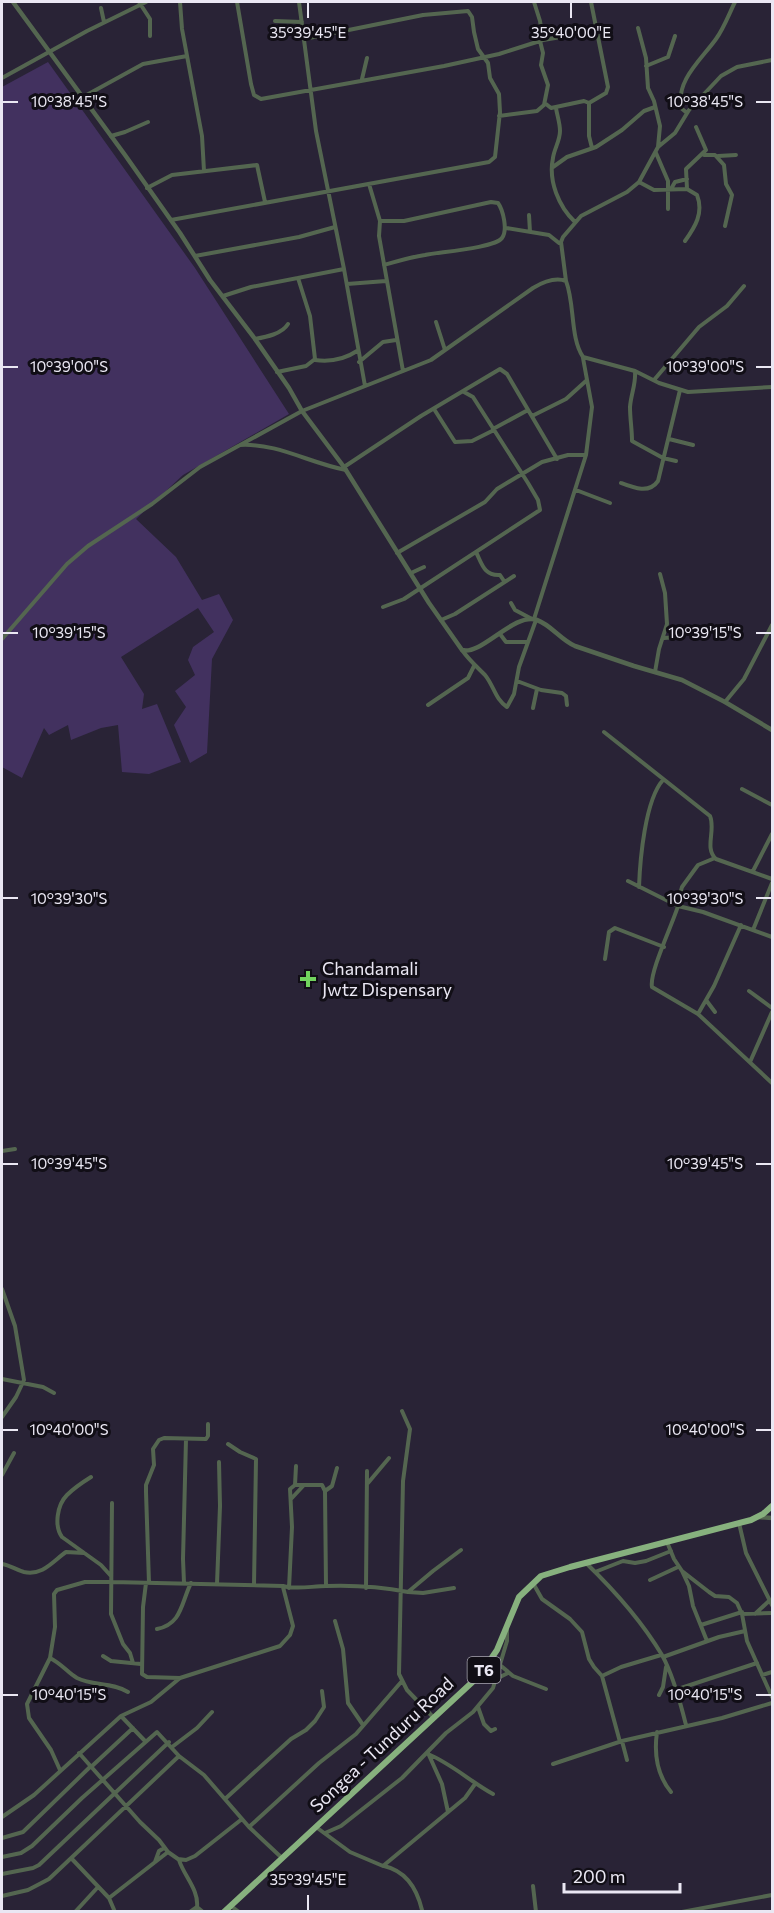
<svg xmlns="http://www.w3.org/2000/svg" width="774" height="1913" font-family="Commissioner,sans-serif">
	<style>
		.green { fill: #42315f }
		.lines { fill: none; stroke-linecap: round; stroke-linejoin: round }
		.minor { stroke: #546650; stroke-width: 4 }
		.tertiary { stroke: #546650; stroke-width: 4.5 }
		.trunk { stroke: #87b17e; stroke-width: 6 }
		.ticks { fill: none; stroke: #eae7f3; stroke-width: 2 }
		.poi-dot { fill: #71d35e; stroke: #110e16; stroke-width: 2 }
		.labels { text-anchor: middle; stroke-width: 6; stroke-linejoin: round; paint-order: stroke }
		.shield { fill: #110e16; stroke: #a9a6b1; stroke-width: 1.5 }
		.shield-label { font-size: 16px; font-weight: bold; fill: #eae7f3 }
		.poi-label { font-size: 18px; fill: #eae7f3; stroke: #110e16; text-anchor: start }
		.street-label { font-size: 18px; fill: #eae7f3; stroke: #110e16 }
		.ticks-label { font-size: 15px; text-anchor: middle; fill: #eae7f3; stroke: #110e16; stroke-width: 6; stroke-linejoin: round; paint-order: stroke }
	</style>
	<rect width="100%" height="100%" fill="#292336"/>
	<path class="green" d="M48 62 195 268 289 414 183 475 136 519 176 557 202 600 219 594 233 620 212 659 207 753 190 763 174 725 186 707 175 691 195 675 188 660 193 647 214 632 198 608 121 657 144 694 142 709 157 704 181 762 149 774 122 772 118 725 101 728 71 740 68 725 49 735 44 728 22 778 2 767V87Z"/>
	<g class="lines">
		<path class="minor" d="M139 2 150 19V36
			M180 2 182 29 202 136 204 171
			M237 2 251 84 254 95 261 99 444 66 499 54 543 40 597 31
			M299 2 316 131 344 269 365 386
			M534 2 540 21 543 40
			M101 8 104 22
			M275 21 302 22
			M638 28 646 58 648 88 654 101 660 126 658 147
			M646 66 668 57 675 36
			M2 78 87 31 146 2
			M362 79 367 58
			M83 97 143 64 187 56
			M589 103 606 93 608 87 591 2
			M546 104 551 108 584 101 589 103V136L592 148
			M556 108C557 115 560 123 560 131 560 141 554 149 553 158 548 181 559 207 575 222
			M687 113 681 108C676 80 701 60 716 39 724 28 729 14 735 2
			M499 116 537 111 544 105 548 85 541 65 543 53 540 41
			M111 136 125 132 148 122
			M656 153 668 181V209
			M704 155H715L724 165 726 184 732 195 725 226
			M718 156 736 155
			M553 167 567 157 596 147 622 130 644 111 655 107
			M639 182 654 190 687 189 686 169 706 150 696 127
			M369 184 380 221 379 236 403 371
			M147 188 172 175 257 165 265 202
			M671 189 675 182 687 179
			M529 215 530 232
			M171 220 489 162 495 157 500 112 499 94 490 78 488 63 478 49 474 32 472 17 468 11 423 15 304 39
			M380 221H404L491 202 498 203C503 210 508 230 502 238 495 248 439 252 425 255 411 257 398 261 384 265
			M506 228 549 235 559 243
			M685 241C695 227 704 213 697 195L687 189
			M195 256 299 237 335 227
			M566 281 561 242 563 237 581 216 627 192 639 182 658 147 675 133 689 110 721 76 737 67 772 60
			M347 284 386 281
			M223 296 251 287 344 269
			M436 322 445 350
			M255 339C266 337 282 334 288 324
			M315 360C330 362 345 359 357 351
			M359 362 383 342 396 340
			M277 372 306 366 315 359 310 316 298 278
			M635 372C636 384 631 394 630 407 630 419 632 429 632 441L663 458 676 461
			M654 380 699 327 727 306 744 286
			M434 409 455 442 472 441 494 430
			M532 416 566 399 587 380
			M493 429 528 410
			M669 439 693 445
			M240 445C278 443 309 463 346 470
			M344 467 421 416 500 369 507 374 557 459
			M621 483C634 488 649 494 658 481L680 390
			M576 490 610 503
			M476 552C482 564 484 576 500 575L504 581
			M397 553 485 502 497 489 542 462 568 455H586
			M411 573 424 567
			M511 603 515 610 532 619
			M383 607 404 599 540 510 538 500 528 483 473 397 464 392
			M534 619 586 455 592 407 583 358
			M441 620 455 614 514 576
			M500 634 506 642H528
			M664 638 678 637 682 633
			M2 639 67 564 88 546 152 504 200 467 302 411 431 360 533 288C543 282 555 277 566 281 575 304 570 338 583 357L635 371 659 383 688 392 772 387
			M462 650C469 660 477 667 485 675 494 686 495 699 507 707L514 694 519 667 536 620
			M655 672 659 649 667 624 665 593 660 574
			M517 681 541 690 562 693 566 696 567 705
			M725 702 744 679 772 625
			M428 705 468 678 474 666
			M533 708 537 689
			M604 732 710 816C716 830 704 848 716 859L772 879
			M742 789 772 805
			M753 871 772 834
			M628 881 678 906 703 912 772 937
			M639 887C640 860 645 800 663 780
			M677 905 682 887 698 865 715 858
			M678 906C673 923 649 973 652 987L698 1014 772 1083
			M753 930 772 883
			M605 959 609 932 615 928 664 947
			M749 991 772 1008
			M706 1000 715 1012
			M698 1014 714 986 741 925
			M750 1062 772 1012
			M2 1151 15 1149
			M2 1289 15 1326 24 1380 16 1397 2 1417
			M2 1379 43 1387 54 1393
			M402 1411 410 1429 403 1481 399 1674 407 1690 433 1717
			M228 1444 240 1452 256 1459 254 1585
			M2 1475 14 1453
			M91 1477C83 1482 74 1488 67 1495 57 1505 54 1526 62 1537L101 1565 111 1576
			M368 1483 389 1458
			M295 1485H322L325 1491 326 1586
			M325 1491 332 1486 337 1468
			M291 1499 304 1485
			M112 1503 111 1614 123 1644 130 1653 133 1663
			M739 1523 746 1553 772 1605
			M667 1542 674 1559 682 1571 709 1592 715 1596 729 1597 737 1603 742 1614 747 1641 772 1697
			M586 1563C615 1591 641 1620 662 1655 672 1673 681 1705 686 1725
			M2 1564C10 1565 16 1570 24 1572 43 1576 53 1561 66 1552L84 1553
			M682 1571 689 1586 693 1606 707 1641
			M595 1572 623 1561 635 1563 646 1561 671 1551
			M650 1580 678 1567
			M146 1583 143 1607 142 1674 147 1677 180 1678
			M149 1583 146 1492V1485L154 1465 153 1449 159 1440 164 1438 206 1439 208 1436V1424
			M184 1583 183 1559 186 1439
			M533 1583 542 1599 570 1619 582 1632 589 1659 594 1667 602 1676 620 1742
			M217 1584 220 1506 219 1462
			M289 1588 292 1527 290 1489 295 1485 296 1466
			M366 1588 367 1471
			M408 1592 423 1593 454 1588
			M742 1614 772 1613
			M755 1614 770 1600
			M335 1621 343 1649 348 1703 363 1725
			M701 1625 742 1612
			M157 1629C182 1624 181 1603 191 1583
			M103 1656 111 1661 141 1664
			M663 1657 719 1637 745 1631
			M50 1658C62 1664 68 1673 77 1678 93 1686 112 1682 128 1692
			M500 1665 513 1676 546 1689
			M762 1675 772 1672
			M602 1676 621 1667 661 1655
			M496 1679 508 1673
			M675 1690 757 1663
			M659 1695 663 1687 666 1667
			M478 1707 484 1724 491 1731 495 1729
			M121 1716 145 1741
			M657 1732C654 1753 657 1775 671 1792
			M622 1741 627 1760
			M172 1747 197 1728 212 1712
			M79 1753 140 1822 159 1840 168 1852 178 1859 186 1860 195 1856 242 1819
			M428 1753 442 1784 448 1812
			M428 1754C452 1764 471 1782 493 1794
			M553 1764 622 1741 722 1718 772 1703
			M91 1767 133 1728
			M60 1770 51 1750 29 1718 27 1704 50 1658 55 1627 54 1594 57 1590 85 1582H112L283 1586C297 1590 312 1586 326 1586 353 1585 382 1587 408 1592L433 1571 461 1550
			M115 1793 169 1742
			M225 1799 291 1739 306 1730 315 1721 324 1707 322 1691
			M2 1817 34 1795 121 1716 151 1702 180 1678 280 1646 290 1635 293 1626 283 1587
			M249 1827 319 1763 356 1734 402 1681
			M316 1827 350 1852 383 1866 465 1798 475 1784
			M325 1833 341 1826 402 1778 446 1733 473 1712 493 1688 507 1641V1630
			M2 1838 23 1832 91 1766
			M2 1857 21 1853 32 1846 82 1798 157 1732 179 1756 204 1775 249 1827 282 1858
			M72 1859 109 1898 115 1912
			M179 1860C184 1876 199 1890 197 1907L203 1912
			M155 1862 159 1851 164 1848
			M384 1866C406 1871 417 1889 422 1910
			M2 1874 33 1868 39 1865 115 1793
			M533 1886 536 1912
			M2 1896 28 1890 49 1879 179 1756
			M109 1898 168 1852
			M231 1906 239 1912
			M75 1912 98 1887
			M190 1912 197 1907
			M682 1912 772 1895"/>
		<path class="tertiary" d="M13 2 125 155 180 233 210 280 255 339 289 388 302 411 344 467 429 603 462 650C481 656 514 612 537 620 551 625 561 640 575 646L634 666 682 680 725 702 772 730
			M758 1517 772 1518"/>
		<path class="trunk" d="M224 1912 480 1675 497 1650 519 1597 541 1576 570 1567 751 1520 763 1514 772 1506"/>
	</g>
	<path class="ticks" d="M308 3V18M571 3V18M3 102H18M756 102H771M3 367H18M756 367H771M3 633H18M756 633H771M3 898H18M756 898H771M3 1164H18M756 1164H771M3 1430H18M756 1430H771M3 1695H18M756 1695H771M308 1895V1910"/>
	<path class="poi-dot" d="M305 970h6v6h6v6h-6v6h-6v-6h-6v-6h6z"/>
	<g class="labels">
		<rect class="shield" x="467.5" y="1657" width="33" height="26" rx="4.5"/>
		<g class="shield-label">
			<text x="484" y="1676">T6</text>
		</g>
		<g class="poi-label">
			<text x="322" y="975">Chandamali<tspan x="322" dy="21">Jwtz Dispensary</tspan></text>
		</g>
		<g class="street-label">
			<text transform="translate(382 1745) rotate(-43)" y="6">Songea - Tunduru Road</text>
		</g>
	</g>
	<g class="ticks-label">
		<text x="308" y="38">35°39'45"E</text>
		<text x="571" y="38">35°40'00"E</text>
		<text x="69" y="107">10°38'45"S</text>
		<text x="705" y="107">10°38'45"S</text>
		<text x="69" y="372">10°39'00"S</text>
		<text x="705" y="372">10°39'00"S</text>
		<text x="69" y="638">10°39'15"S</text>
		<text x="705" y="638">10°39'15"S</text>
		<text x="69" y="904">10°39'30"S</text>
		<text x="705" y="904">10°39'30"S</text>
		<text x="69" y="1169">10°39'45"S</text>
		<text x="705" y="1169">10°39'45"S</text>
		<text x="69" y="1435">10°40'00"S</text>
		<text x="705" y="1435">10°40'00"S</text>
		<text x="69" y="1700">10°40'15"S</text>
		<text x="705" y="1700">10°40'15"S</text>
		<text x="308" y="1885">35°39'45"E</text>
	</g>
	<rect width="774" height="1913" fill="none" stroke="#eae7f3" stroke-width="6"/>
	<path d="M564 1883v9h116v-9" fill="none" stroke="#eae7f3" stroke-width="3"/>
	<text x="573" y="1883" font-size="18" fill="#eae7f3" stroke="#110e16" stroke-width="4.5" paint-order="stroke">200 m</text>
</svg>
